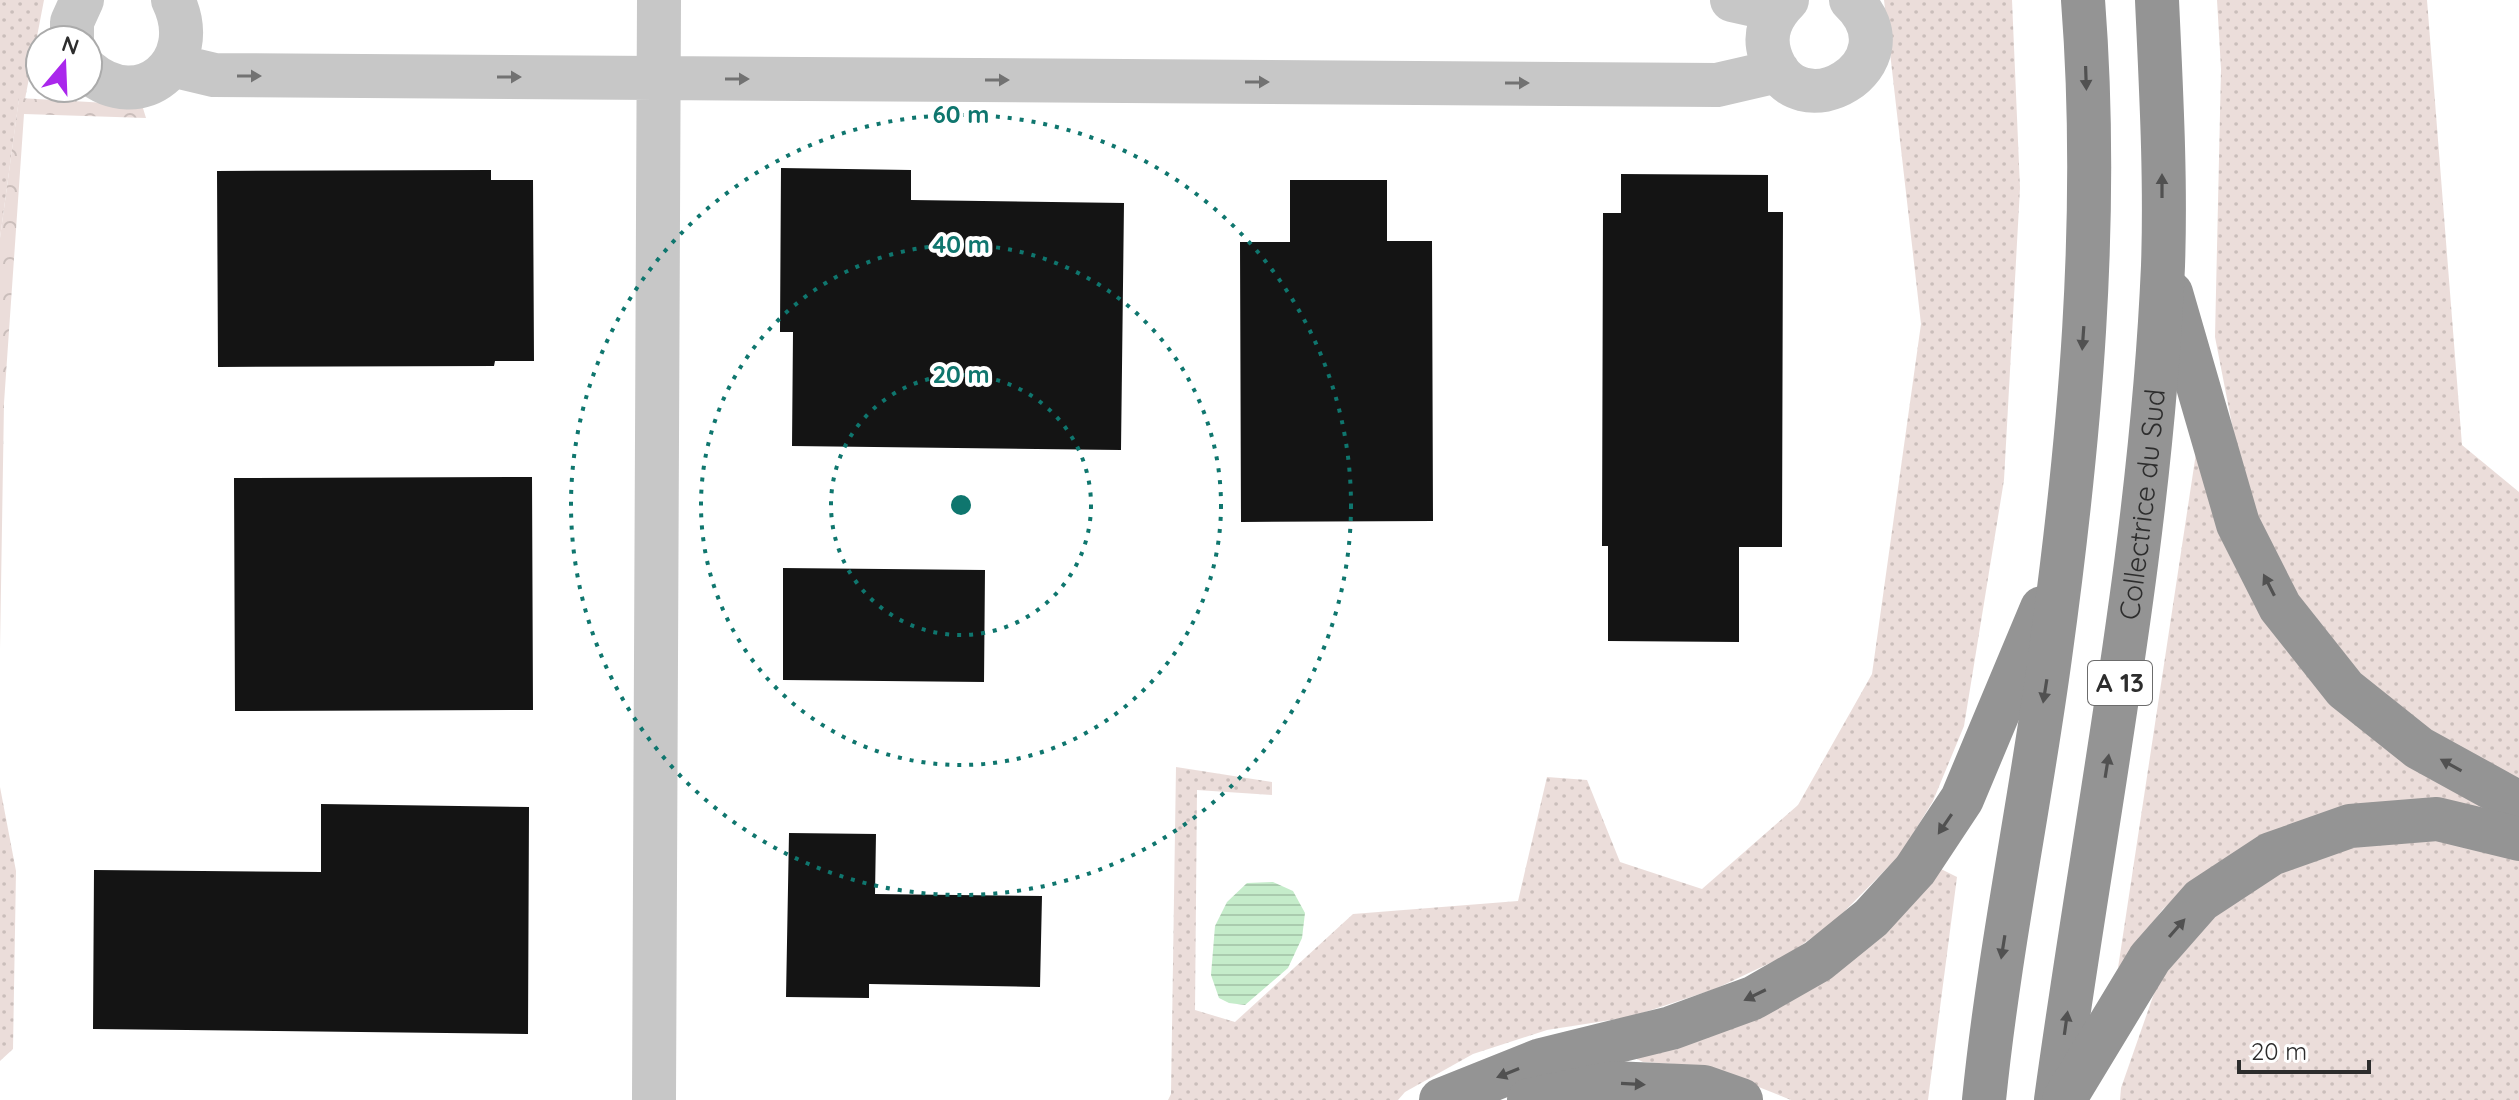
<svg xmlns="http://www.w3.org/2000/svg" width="2519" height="1100" font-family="Quicksand,sans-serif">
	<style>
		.grass { fill: url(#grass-dots) }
		.forest { fill: url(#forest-crowns) }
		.water { fill: url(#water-rules) }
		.building { fill: #141414 }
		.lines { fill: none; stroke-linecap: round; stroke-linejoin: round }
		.minor { stroke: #c7c7c7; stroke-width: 44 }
		.highway { stroke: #949494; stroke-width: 44 }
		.oneway { fill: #727272 }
		.oneway2 { fill: #515151 }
		.ring { fill: none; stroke: #0f766e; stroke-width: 4; stroke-dasharray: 4 8 }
		.labels { text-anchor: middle; stroke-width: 8; stroke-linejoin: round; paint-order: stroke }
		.shield { fill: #fff; stroke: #6c6c6c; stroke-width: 2 }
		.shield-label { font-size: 26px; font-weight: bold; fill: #2d2d2d }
		.street-label { font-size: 28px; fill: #2d2d2d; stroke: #fff }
		.centre { fill: #0f766e; stroke: #fff; stroke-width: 4 }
		.ring-label { font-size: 24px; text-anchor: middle; font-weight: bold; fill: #0f766e; stroke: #fff; stroke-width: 8; stroke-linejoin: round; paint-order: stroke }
	</style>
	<defs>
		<pattern id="grass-dots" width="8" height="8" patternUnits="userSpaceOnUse" patternTransform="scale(2)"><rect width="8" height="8" fill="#ebddda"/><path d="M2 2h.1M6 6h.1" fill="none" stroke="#cabebb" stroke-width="1.8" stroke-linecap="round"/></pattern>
		<pattern id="forest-crowns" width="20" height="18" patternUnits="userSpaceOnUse" patternTransform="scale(2)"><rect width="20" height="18" fill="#ebddda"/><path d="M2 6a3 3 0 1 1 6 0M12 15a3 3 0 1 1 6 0" fill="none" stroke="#cabebb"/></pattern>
		<pattern id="water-rules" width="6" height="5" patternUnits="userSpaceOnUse" patternTransform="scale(2)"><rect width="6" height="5" fill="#c5ecca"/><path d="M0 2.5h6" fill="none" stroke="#aacbae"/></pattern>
	</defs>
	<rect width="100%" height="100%" fill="#fff"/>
	<path class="grass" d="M0 0H44L25 99H19L0 238Z
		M1884 0H2012L2020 188 2004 480 1964 726 1933 801 1900 855 1834 922 1789 954 1715 989 1630 1017 1547 1030 1473 1054 1405 1092 1398 1100H1168L1171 1094 1176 767 1272 782V795L1197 790 1195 1010 1235 1022 1353 914 1518 901 1547 777 1587 780 1620 862 1702 889 1798 805 1872 674 1921 324Z
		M2217 0H2427L2462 445 2519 492V782L2432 734 2361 677 2295 595 2259 522 2236 445 2215 337 2221 69Z
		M2198 440 2244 573 2519 820 2216 864 2163 909 2118 968Z
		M0 787 16 871 13 1049 0 1061Z
		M2434 835 2519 860V1100H2120L2121 1088 2157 985 2211 914 2277 868 2351 842Z
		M1939 868 1957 877 1928 1100H1791L1706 1066 1643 1062 1627 1054Z"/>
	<path class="forest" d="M19 98 142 105 146 118 24 114 4 403 0 649V238Z"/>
	<path class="water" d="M1273 882 1293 891 1305 913 1302 938 1288 968 1245 1005 1229 1003 1219 998 1211 975 1215 926 1227 902 1247 883Z"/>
	<path class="building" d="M781 168 911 170V200L1124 203 1121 450 792 446 793 332H780Z
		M491 170V180H533L534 361H495L494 366 218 367 217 171Z
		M1621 174 1768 175V212H1783L1782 547H1739V642L1608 641V546H1602L1603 213H1621Z
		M1290 180H1387V241H1432L1433 521 1241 522 1240 242H1290Z
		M532 477 533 710 235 711 234 478Z
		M783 568 985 570 984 682 783 680Z
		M321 804 529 807 528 1034 93 1029 94 870 321 872Z
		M789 833 876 834 875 894 1042 896 1040 987 869 984V998L786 997Z"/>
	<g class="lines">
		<path class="minor" d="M1732 0 1777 10
			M1787 0C1772 15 1763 33 1770 55 1796 136 1918 63 1851 0
			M72 40V22L82 0
			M172 65 214 75 1717 85 1778 71
			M88 71C139 115 204 64 173 0
			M654 1100 659 0"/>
		<g class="highway">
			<path d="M2171 293 2238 524 2280 607 2345 689 2419 748 2519 803"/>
			<path d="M1441 1100 1541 1060 1671 1028 1753 998 1818 961 1871 918 1915 870 1962 799 2042 608"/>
			<path d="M1529 1100 1612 1083 1704 1087 1741 1100"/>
			<path d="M1984 1100C1999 951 2030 805 2050 657 2080 440 2100 219 2083 0"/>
			<path id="s1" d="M2056 1100C2094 822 2151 547 2163 266 2166 178 2161 88 2157 0"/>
			<path d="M2064 1100 2150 958 2201 900 2271 854 2350 826 2437 819 2519 839"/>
		</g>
	</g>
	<defs><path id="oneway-solid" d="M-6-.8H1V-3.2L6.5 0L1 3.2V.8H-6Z" transform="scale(2)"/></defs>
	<g class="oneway">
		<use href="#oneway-solid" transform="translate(249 76)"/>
		<use href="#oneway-solid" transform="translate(509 77)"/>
		<use href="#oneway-solid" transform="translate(737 79)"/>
		<use href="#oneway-solid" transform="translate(997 80)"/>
		<use href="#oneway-solid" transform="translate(1257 82)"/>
		<use href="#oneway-solid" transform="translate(1517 83)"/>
	</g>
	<g class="oneway2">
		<use href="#oneway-solid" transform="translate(2086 78) rotate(88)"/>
		<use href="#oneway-solid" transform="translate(2162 186) rotate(-90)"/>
		<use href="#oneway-solid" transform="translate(2083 338) rotate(94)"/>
		<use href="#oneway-solid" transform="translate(2269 585) rotate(-117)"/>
		<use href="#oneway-solid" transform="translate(2045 691) rotate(99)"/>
		<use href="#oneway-solid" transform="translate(2451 765) rotate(-151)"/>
		<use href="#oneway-solid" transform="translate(2107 766) rotate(-81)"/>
		<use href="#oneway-solid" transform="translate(1945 824) rotate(124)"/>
		<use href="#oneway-solid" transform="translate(2177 928) rotate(-49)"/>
		<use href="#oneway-solid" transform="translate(2003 947) rotate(99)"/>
		<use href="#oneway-solid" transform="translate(1755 995) rotate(154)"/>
		<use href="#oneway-solid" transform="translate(2066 1023) rotate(-82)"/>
		<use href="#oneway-solid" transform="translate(1508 1073) rotate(158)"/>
		<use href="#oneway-solid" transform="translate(1633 1084) rotate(3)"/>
	</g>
	<g class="ring">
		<circle cx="961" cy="505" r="130"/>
		<circle cx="961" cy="505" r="260"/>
		<circle cx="961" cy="505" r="390"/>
	</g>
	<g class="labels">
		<rect class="shield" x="2088" y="661" width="64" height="44" rx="6"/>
		<g class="shield-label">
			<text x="2120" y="692">A 13</text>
		</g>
		<g class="street-label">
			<text dy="10" stroke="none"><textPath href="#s1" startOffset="602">Collectrice du Sud</textPath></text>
		</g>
	</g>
	<circle cx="961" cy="505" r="12" class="centre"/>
	<g class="ring-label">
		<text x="961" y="123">60 m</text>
		<text x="961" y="253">40 m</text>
		<text x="961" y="383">20 m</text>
	</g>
	<g transform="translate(64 64) rotate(19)"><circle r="38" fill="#ffffff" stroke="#ababab" stroke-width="2"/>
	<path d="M0-6L14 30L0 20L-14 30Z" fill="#aa27ec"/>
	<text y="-12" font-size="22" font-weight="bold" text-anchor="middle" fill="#2d2d2d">N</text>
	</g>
	<path d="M2239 1060v12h130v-12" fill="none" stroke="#2d2d2d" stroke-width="4"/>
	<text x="2251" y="1060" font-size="24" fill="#2d2d2d" stroke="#ffffff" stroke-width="6" paint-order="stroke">20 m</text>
</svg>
